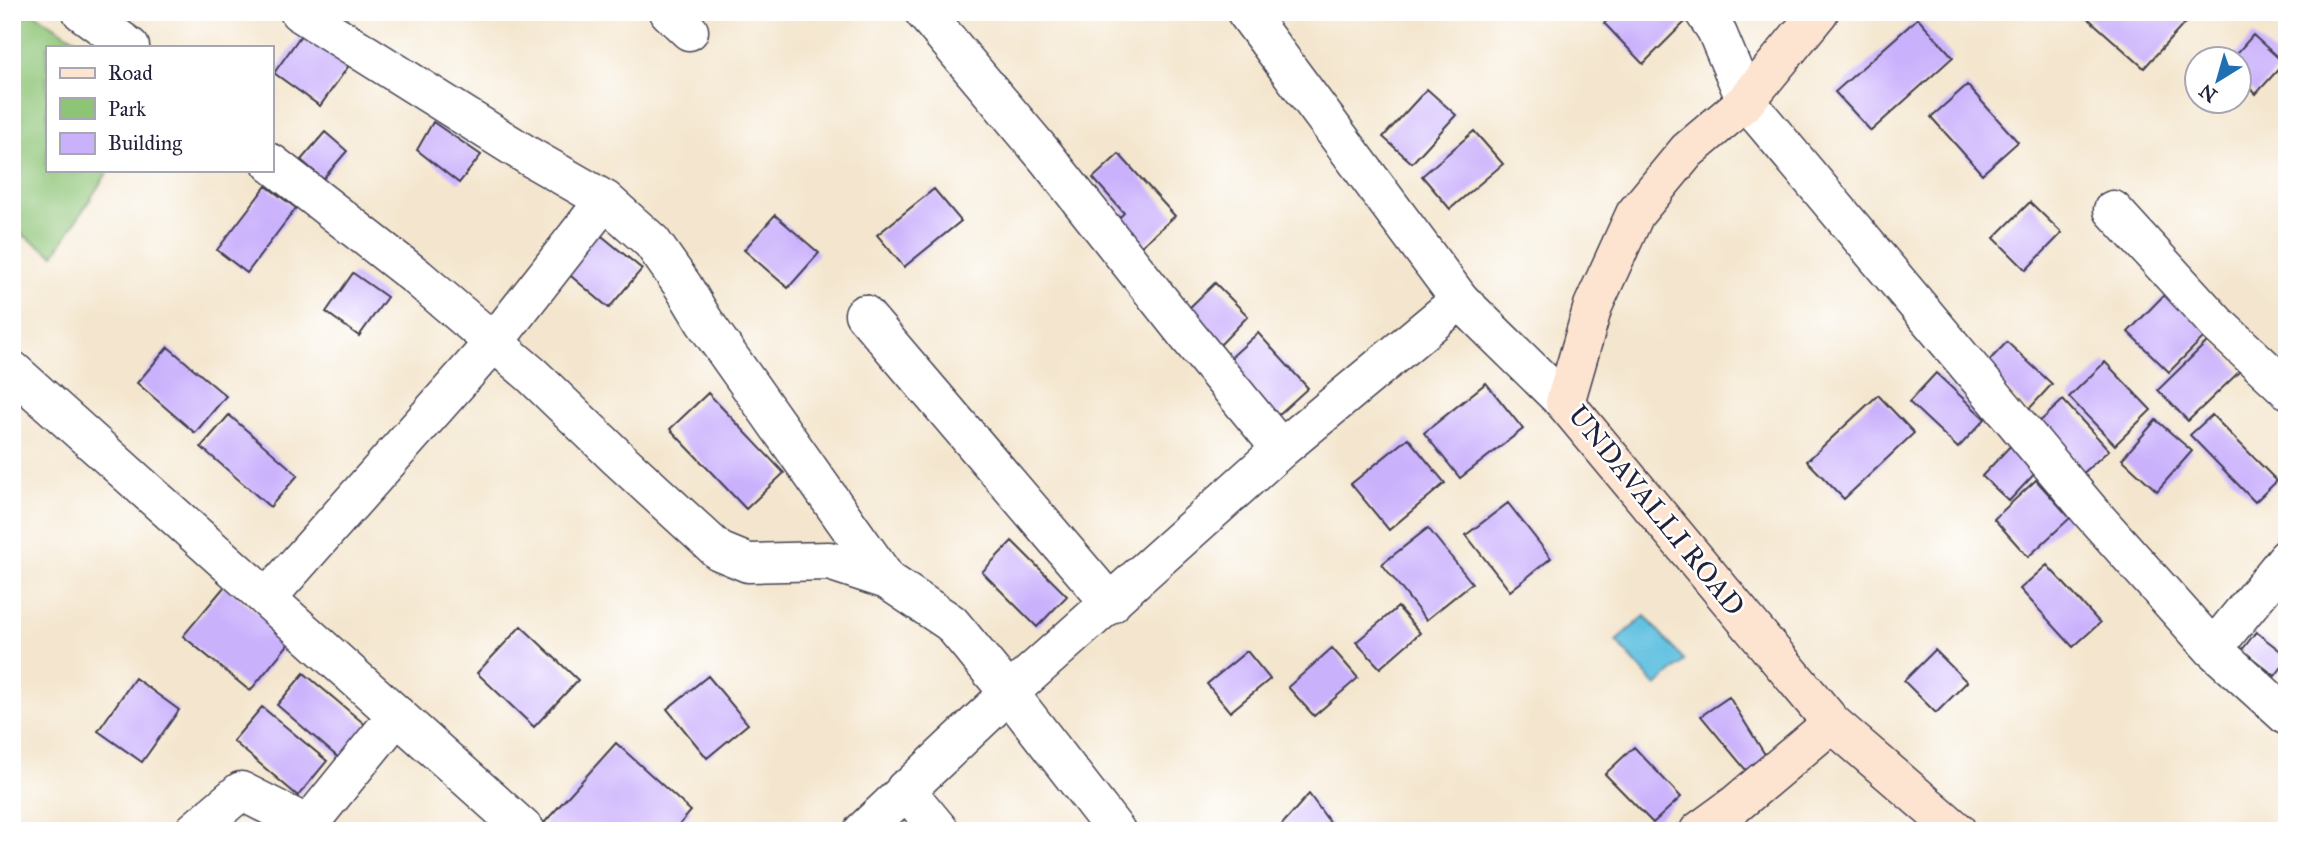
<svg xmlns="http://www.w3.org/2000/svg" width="2299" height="843" font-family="'IM FELL Great Primer',serif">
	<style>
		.green { fill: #8dc476; stroke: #587358; stroke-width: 2 }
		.water { fill: #63c2e1; stroke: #42728e; stroke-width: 2 }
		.building { fill: #cab1fc }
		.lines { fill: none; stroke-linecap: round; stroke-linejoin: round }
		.minor-casing { stroke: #423f51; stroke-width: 41 }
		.tertiary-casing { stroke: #423f51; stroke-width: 41 }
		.secondary-casing { stroke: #423f51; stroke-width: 41 }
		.minor { stroke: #fff; stroke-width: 38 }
		.tertiary { stroke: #fff; stroke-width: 38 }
		.secondary { stroke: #fde4d1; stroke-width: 38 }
		.labels { text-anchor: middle; stroke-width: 5; stroke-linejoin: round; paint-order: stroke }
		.street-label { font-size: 28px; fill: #22223b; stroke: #fff }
	</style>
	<rect width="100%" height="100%" fill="#fff"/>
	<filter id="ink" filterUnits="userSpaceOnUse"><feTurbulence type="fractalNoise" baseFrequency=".0143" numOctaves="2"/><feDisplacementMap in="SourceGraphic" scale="14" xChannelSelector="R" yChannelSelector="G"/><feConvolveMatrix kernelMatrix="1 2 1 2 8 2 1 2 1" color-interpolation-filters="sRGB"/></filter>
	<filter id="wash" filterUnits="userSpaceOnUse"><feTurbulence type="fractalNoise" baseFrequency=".00686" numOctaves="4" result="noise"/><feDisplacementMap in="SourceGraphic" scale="28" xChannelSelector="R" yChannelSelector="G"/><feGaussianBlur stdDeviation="1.57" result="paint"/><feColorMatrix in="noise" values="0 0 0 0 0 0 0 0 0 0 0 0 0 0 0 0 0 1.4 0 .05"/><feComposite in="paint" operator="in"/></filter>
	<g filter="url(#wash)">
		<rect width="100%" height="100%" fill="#f4e6ce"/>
		<path class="green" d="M12 12H32L87 47H47V170H109L54 255 12 228Z"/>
		<path class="water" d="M1645 616 1685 661 1656 686 1616 641Z"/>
		<g id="blocks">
			<path class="building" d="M1616 12H1677L1686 21 1643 64 1604 23Z
				M2081 12H2173L2185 23 2144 68Z
				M1918 18 1953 57 1871 131 1835 92Z
				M304 31 350 64 320 106 274 73Z
				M2253 35 2284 63 2256 94 2240 79V60H2231Z
				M1967 85 2018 142 1982 174 1931 117Z
				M1427 89 1456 115 1412 163 1383 137Z
				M433 122 481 155 459 183 417 150Z
				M1474 131 1503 164 1450 209 1422 176Z
				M325 132 347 151 323 179 301 160Z
				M1119 154 1175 216 1138 249 1114 223 1124 213 1093 178Z
				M266 186 296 208 247 273 217 250Z
				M934 189 961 221 904 267 877 235Z
				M2030 202 2062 233 2026 270 1994 238Z
				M775 215 819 253 788 288 744 250Z
				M597 232 642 269 609 308 565 271Z
				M353 273 387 297 359 336 326 312Z
				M1215 283 1248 316 1219 346 1185 312Z
				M2166 293 2208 333 2169 372 2128 332Z
				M1258 333 1308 388 1276 417 1226 362Z
				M2210 339 2240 371 2188 421 2158 390Z
				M2007 342 2052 384 2029 409 1983 367Z
				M168 347 226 396 195 433 137 383Z
				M2105 362 2151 410 2115 445 2069 397Z
				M1936 373 1985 419 1958 448 1909 402Z
				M1486 383 1523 429 1460 478 1424 433Z
				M708 393 784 473 746 509 670 429Z
				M1878 395 1914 433 1844 499 1807 461Z
				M2063 400 2109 450 2079 477 2033 428Z
				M229 415 298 475 270 507 201 447Z
				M2212 415 2277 481 2255 502 2190 435Z
				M2156 420 2192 451 2157 491 2122 459Z
				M1408 438 1445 483 1389 530 1351 484Z
				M2014 442 2040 468 2009 501 1982 476Z
				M2036 480 2070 518 2028 557 1994 519Z
				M1508 503 1551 558 1510 591 1466 535Z
				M1428 528 1472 583 1426 620 1382 564Z
				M1012 541 1067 596 1037 627 982 572Z
				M2047 565 2100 623 2073 647 2020 589Z
				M225 586 291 641 250 691 183 636Z
				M1398 607 1420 633 1380 668 1356 642Z
				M521 626 578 680 534 727 477 673Z
				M2256 632 2287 656V660L2275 676 2242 650Z
				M1332 648 1358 678 1314 716 1288 687Z
				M1935 650 1967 682 1936 713 1904 681Z
				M1247 651 1270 679 1230 712 1207 684Z
				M304 673 368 727 340 759 277 705Z
				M708 676 748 724 707 758 667 709Z
				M135 678 179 710 142 762 98 731Z
				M1729 697 1769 761 1750 775 1701 716Z
				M262 707 327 761 298 796 233 741Z
				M616 743 691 811 674 831H553L544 823Z
				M1634 747 1681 797 1653 823 1605 774Z
				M1309 794 1336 831H1277L1285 821Z"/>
		</g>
	</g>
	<g filter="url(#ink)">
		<use href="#blocks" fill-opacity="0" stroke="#423f51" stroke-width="2"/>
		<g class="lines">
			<g class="minor-casing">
				<path id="minor" d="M82 12 130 47
					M299 12 530 157 605 200 652 242 683 286 704 321 887 580
					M669 12 689 31
					M924 12 1046 157 1187 335 1281 449
					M1704 12 1716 30 1746 101 2090 511 2213 649 2287 716
					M271 163 417 277 532 375 619 459 719 551 748 563 829 561 887 580 951 623 1009 693 1116 831
					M2113 210 2217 324 2287 389
					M864 314 1111 604
					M12 370 526 831
					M267 598 494 342 605 200
					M2213 649 2287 558
					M905 789 940 831
					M194 831 241 791 308 825 397 715
					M863 831 1009 693 1281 449 1460 300"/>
			</g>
			<g class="tertiary-casing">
				<path id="tertiary" d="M1246 12 1460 300 1565 403"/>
			</g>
			<g class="secondary-casing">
				<path id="secondary" d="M1819 12 1746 101 1687 151 1635 214 1593 306 1565 403 1832 723 1957 831
					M1699 831 1736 804 1832 723"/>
			</g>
			<use href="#minor" class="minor"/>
			<use href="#tertiary" class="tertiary"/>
			<use href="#secondary" class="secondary"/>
		</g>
	</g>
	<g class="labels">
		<g class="street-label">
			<text transform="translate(1657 510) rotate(51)" y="10">UNDAVALLI ROAD</text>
		</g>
	</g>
	<rect width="2299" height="843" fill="none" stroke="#fff" stroke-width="42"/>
	<rect x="46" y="46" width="228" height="126" fill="#ffffff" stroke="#a7a7b1" stroke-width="2"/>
	<rect x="60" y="68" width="35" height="10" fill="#fde4d1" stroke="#a7a7b1" stroke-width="2"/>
	<text x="108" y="80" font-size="21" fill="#22223b">Road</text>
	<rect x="60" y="98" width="35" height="21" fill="#8dc476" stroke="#a7a7b1" stroke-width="2"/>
	<text x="108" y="116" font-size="21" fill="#22223b">Park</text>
	<rect x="60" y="133" width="35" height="21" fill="#cab1fc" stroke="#a7a7b1" stroke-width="2"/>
	<text x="108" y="150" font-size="21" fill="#22223b">Building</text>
	<g transform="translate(2218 80) rotate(217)"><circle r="33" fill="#ffffff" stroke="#a7a7b1" stroke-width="2"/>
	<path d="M0-5L12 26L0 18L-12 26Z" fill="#1f6fb2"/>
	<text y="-10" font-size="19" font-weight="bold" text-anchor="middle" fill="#22223b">N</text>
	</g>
</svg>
